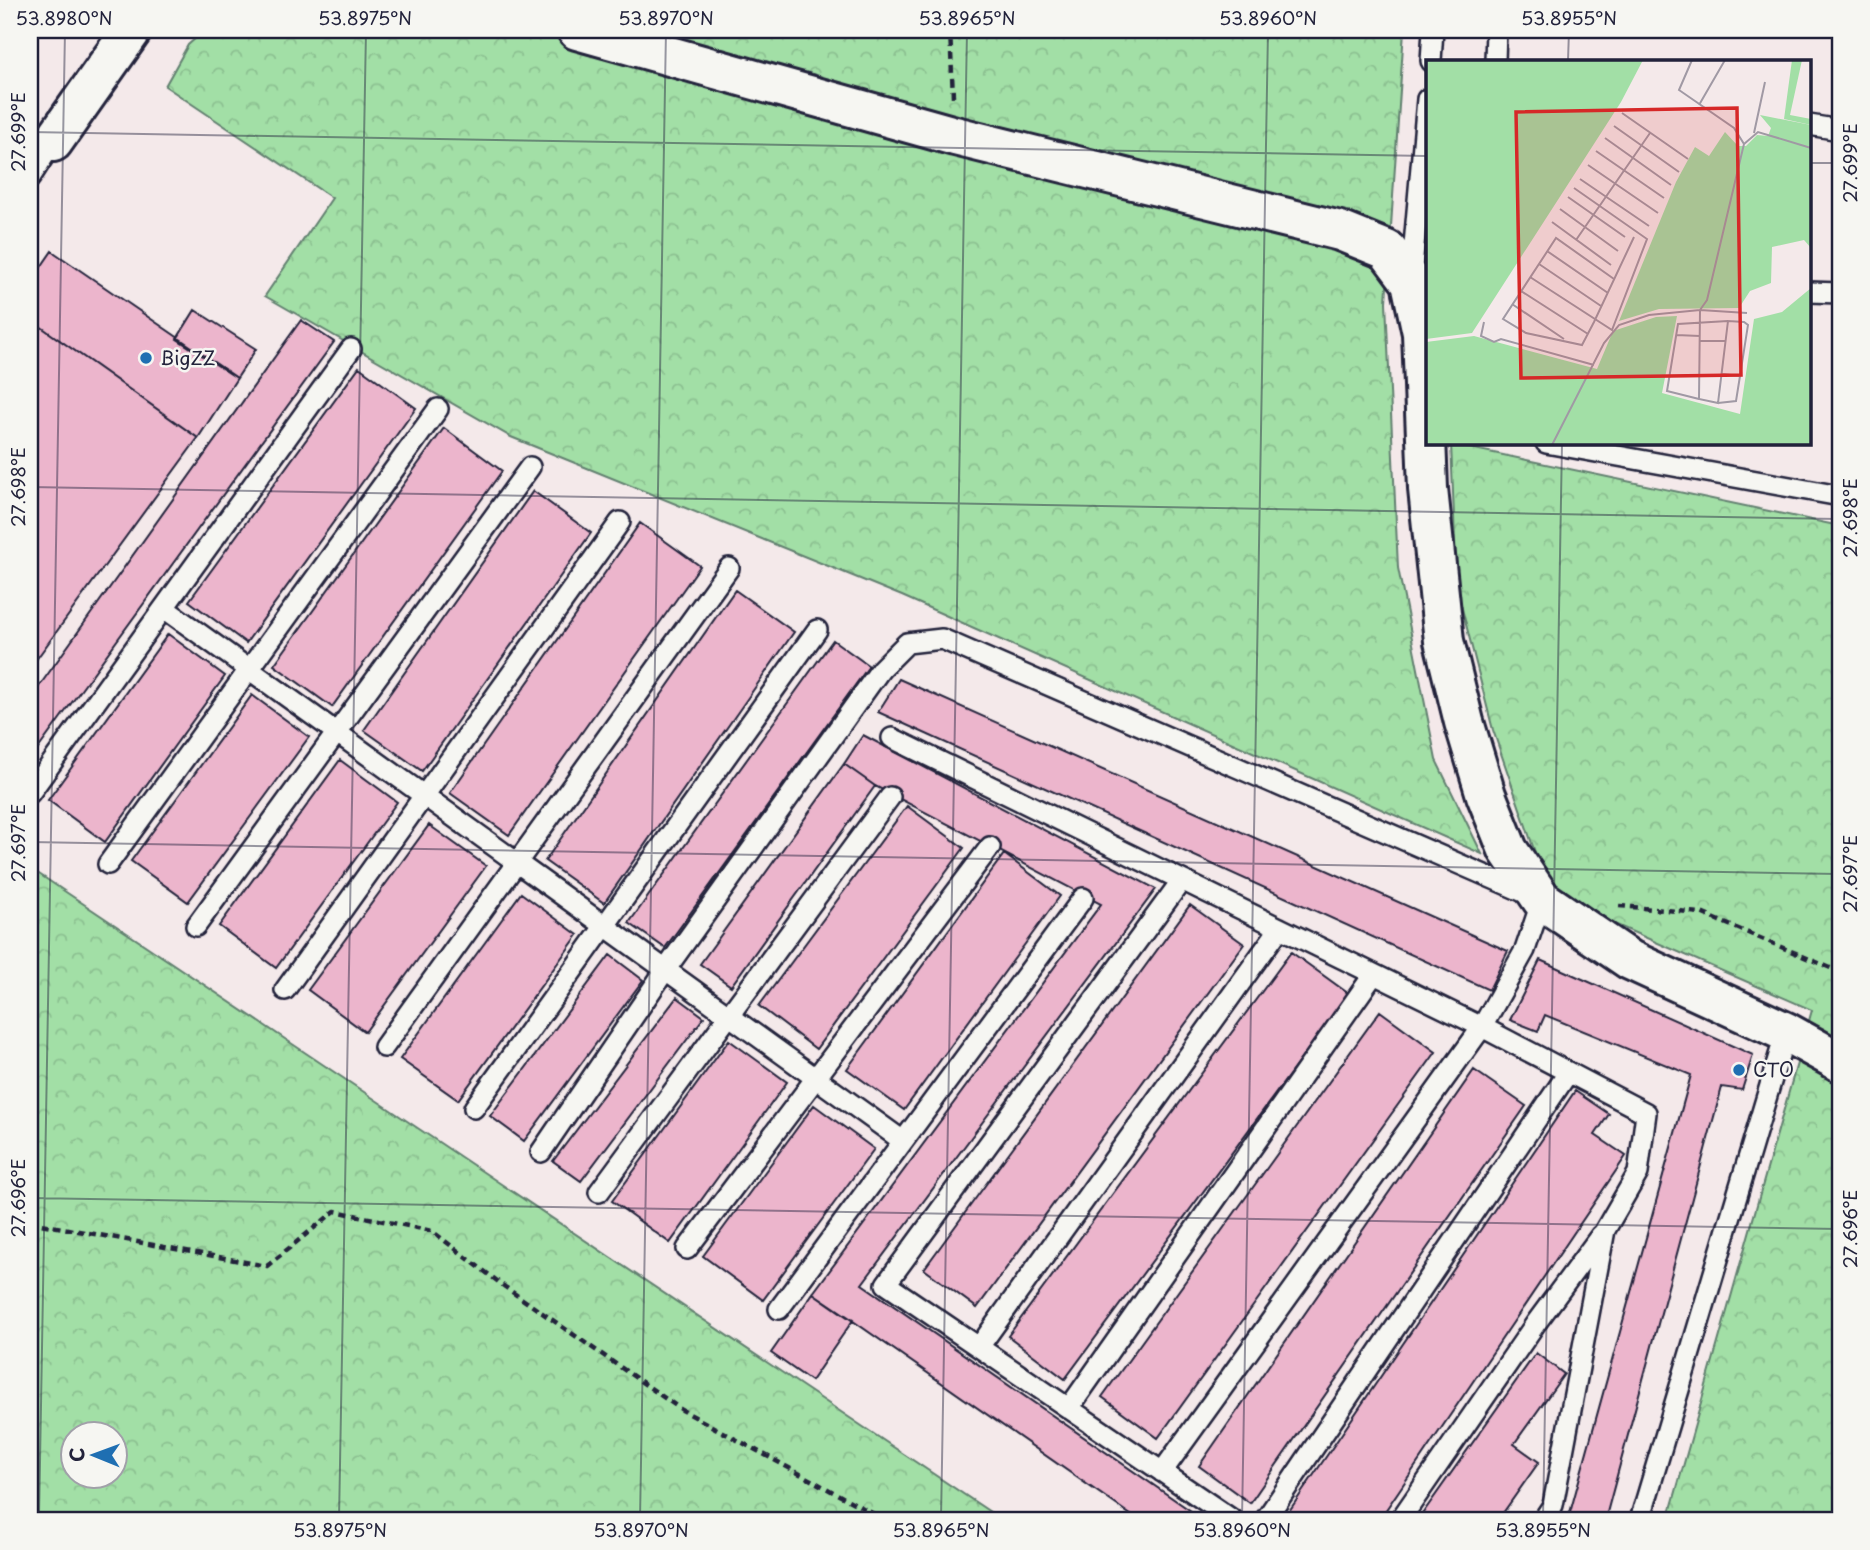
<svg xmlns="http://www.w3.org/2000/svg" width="1870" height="1550" font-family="'Playpen Sans',sans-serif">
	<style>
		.forest { fill: url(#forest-crowns); stroke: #628070; stroke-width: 2; fill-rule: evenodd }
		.building { fill: #ecb5cc; stroke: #22223b; stroke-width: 2 }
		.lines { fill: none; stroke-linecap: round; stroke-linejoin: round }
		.lane-casing { stroke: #22223b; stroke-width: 24 }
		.street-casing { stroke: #22223b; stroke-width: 44 }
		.path { stroke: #22223b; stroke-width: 4.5; stroke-dasharray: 7 5; stroke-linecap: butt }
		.lane { stroke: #f6f6f2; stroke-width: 19 }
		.street { stroke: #f6f6f2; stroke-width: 38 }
		.ticks { fill: none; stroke: #22223b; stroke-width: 2; stroke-opacity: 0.45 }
		.poi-dot { fill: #1f6fb2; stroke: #f6f6f2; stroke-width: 2.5 }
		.labels { text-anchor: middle; stroke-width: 5; stroke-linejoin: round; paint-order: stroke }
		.poi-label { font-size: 19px; fill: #22223b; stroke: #f6f6f2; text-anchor: start }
		.inset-road { fill: none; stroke: #a099a4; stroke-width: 2 }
		.view { fill: #d62828; fill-opacity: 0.15; stroke: #d62828; stroke-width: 3.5 }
		.inset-edge { fill: none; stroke: #22223b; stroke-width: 3.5 }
		.neatline { fill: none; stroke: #22223b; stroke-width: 2.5 }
		.ticks-label { font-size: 18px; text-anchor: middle; fill: #22223b }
	</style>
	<defs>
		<pattern id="forest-crowns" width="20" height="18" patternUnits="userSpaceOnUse" patternTransform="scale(1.75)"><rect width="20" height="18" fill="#a2dfa6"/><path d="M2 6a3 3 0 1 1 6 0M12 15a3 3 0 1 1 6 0" fill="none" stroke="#8bbf90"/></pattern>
	</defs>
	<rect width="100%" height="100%" fill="#f4e9ea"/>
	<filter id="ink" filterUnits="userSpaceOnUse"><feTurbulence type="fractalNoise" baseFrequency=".0143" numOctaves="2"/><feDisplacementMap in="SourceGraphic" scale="14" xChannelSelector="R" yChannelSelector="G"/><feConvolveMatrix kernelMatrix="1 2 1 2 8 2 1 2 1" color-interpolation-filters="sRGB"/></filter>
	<g filter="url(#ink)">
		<path class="forest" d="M205 30H1404L1386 302 1398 568 1436 760 1482 854 902 596 511 437 265 296 332 198 165 86 188 45Z
			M1451 444 1840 526V1520H1668L1812 1010 1550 896 1493 730 1457 589Z
			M30 868 1002 1520H30ZM74 1434H116V1476H74Z"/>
		<path class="building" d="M52 251 237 378 198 438 30 319V283Z
			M195 310 256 349 237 378 177 339Z
			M30 319 198 438 30 668Z
			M301 320 334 342 30 760V699Z
			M359 367 416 408 246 643 189 601Z
			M444 428 502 471 332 707 274 665Z
			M533 491 591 533 422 771 364 730Z
			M640 523 700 566 509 835 450 793Z
			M735 590 794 632 604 903 545 861Z
			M168 634 225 676 105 842 48 800Z
			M833 640 869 666 665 948 629 923Z
			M899 679 1508 951 1489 990 878 712Z
			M252 695 309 737 188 902 131 861Z
			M863 735 1156 889 862 1284 1204 1520H1138L813 1293 1101 904 875 786 844 764Z
			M340 760 397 802 276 968 219 926Z
			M844 764 875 786 731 986 700 964Z
			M907 806 964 848 816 1049 759 1006Z
			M429 825 486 866 365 1032 308 990Z
			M1004 854 1060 896 904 1110 847 1069Z
			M521 893 578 935 458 1100 400 1059Z
			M1190 905 1244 944 977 1308 924 1269Z
			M1291 952 1349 994 1065 1379 1008 1336Z
			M610 955 643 980 524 1141 490 1116Z
			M1540 960 1753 1055 1742 1090 1722 1087 1605 1520H1568L1691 1075 1545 1015 1538 1031 1510 1020Z
			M677 997 704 1017 581 1181 553 1161Z
			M1380 1011 1436 1052 1158 1438 1102 1397Z
			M729 1040 787 1082 670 1243 612 1201Z
			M1474 1070 1526 1106 1250 1503 1199 1466Z
			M1575 1091 1609 1114 1595 1135 1626 1156 1379 1520H1283Z
			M814 1105 874 1149 763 1300 703 1256Z
			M813 1293 853 1320 811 1381 771 1353Z
			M1536 1353 1564 1374 1514 1444 1539 1462 1498 1520H1418Z"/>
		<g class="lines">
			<g class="lane-casing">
				<path id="lane" d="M1431 61 1433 30
					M1495 61 1496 30
					M1809 125 1840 130
					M30 178 53 142
					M1411 279 1427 99
					M1809 292 1840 293
					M1546 443 1840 496
					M164 608 903 1141
					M892 738 1482 1027 1646 1113 1638 1173 1605 1230 1553 1505 1543 1520
					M30 793 351 349
					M108 864 438 409
					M1182 880 886 1284 1233 1520
					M196 926 530 467
					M285 990 620 522
					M384 1047 729 568
					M474 1108 817 630
					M541 1152 666 969 881 669 907 643 942 639 1542 900 1525 950 1482 1027 1162 1472
					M599 1192 890 797
					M687 1249 990 847
					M779 1309 1083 898
					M979 1347 1280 928
					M1069 1408 1374 974
					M1265 1520 1568 1073
					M1400 1520 1536 1323 1601 1235
					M1640 1520 1786 1032"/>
			</g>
			<g class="street-casing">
				<path id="street" d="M577 30 955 136 1340 231 1387 250 1411 282 1422 333 1428 489 1444 641 1464 722 1486 795 1508 850 1542 900 1630 960 1786 1032 1840 1062
					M53 142 132 30"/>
			</g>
			<path class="path" d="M950 30 953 97
				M1619 906 1701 913 1840 972
				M30 1222 267 1266 335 1211 432 1231 505 1287 682 1410 885 1520"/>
			<use href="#lane" class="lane"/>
			<use href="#street" class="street"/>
		</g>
	</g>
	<path class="ticks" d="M1568 61 1569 30M30 132 1427 156M1809 163H1840M30 487 1840 519M30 842 1840 874M30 1198 1840 1229M39 1520 65 30M339 1520 366 30M640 1520 666 30M941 1520 967 30M1242 1520 1268 30M1543 1520 1562 443"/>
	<g class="poi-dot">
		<circle cx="146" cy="358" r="7"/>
		<circle cx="1739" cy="1070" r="7"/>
	</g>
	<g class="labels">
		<g class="poi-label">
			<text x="160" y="365">BigZZ</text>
			<text x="1753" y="1077">СТО</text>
		</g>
	</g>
	<g transform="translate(1426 60)">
		<rect width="385" height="385" fill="#f4e9ea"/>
		<path d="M366 0H376L364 55 385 59V65L358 59Z" fill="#a2dfa6"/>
		<path d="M0 0H217L195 42 46 273 0 279ZM334 55 385 65V188L378 180 346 187 345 223 324 231 313 248 233 249 193 261 250 122 269 87 283 96 299 72 312 86H320L331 75 342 76 345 68ZM385 228V385H0V282L48 276 171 309 187 271 230 257 251 256 236 333 314 354 328 259 356 252Z" fill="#a2dfa6"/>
		<path class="inset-road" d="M266 0 253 30 308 68 318 84 281 240 274 250 273 339 292 343 302 261 318 262 322 265 314 316 296 314M273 45 299 0M196 53 262 99M188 66 253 112M328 73 339 22M179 78 245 125M318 84 332 72 385 88M170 91 238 138M162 105 232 153M154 119 223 166M142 137 199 177M134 149 192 191M126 162 185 205M150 180 224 73M121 191 182 233M113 204 175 246M104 217 186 270 221 179 148 128M188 219 130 178 77 259 100 273 156 285 168 262 208 177M95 231 162 274M86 244 138 279M58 262 55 276 68 282 75 279 168 305M250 275 274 276M274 281H300M273 339 241 331 252 264 302 261M292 343 310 341 314 316M126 385 178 283 193 265 223 255 274 250 321 253"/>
		<path class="view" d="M311 48 315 315 95 318 90 52Z"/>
		<rect width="385" height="385" class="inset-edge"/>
	</g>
	<rect width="1870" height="1550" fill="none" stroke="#f6f6f2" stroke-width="77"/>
	<g transform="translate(94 1455) rotate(271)"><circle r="33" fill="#f6f6f2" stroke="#a1a1a9" stroke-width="2"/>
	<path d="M0-5L12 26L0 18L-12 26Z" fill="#1f6fb2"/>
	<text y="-10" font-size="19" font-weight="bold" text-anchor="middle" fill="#22223b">С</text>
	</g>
	<rect x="38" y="38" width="1794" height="1474" class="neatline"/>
	<g class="ticks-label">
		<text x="64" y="25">53.8980°N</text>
		<text x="365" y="25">53.8975°N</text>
		<text x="666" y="25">53.8970°N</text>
		<text x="967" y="25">53.8965°N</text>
		<text x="1268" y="25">53.8960°N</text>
		<text x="1569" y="25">53.8955°N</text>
		<text transform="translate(19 132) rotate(-90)" y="6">27.699°E</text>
		<text transform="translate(1851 163) rotate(-90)" y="6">27.699°E</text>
		<text transform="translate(19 487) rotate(-90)" y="6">27.698°E</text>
		<text transform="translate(1851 518) rotate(-90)" y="6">27.698°E</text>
		<text transform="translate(19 843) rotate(-90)" y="6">27.697°E</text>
		<text transform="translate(1851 874) rotate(-90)" y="6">27.697°E</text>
		<text transform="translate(19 1198) rotate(-90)" y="6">27.696°E</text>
		<text transform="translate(1851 1229) rotate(-90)" y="6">27.696°E</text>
		<text x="340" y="1537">53.8975°N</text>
		<text x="641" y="1537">53.8970°N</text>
		<text x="941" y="1537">53.8965°N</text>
		<text x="1242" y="1537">53.8960°N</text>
		<text x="1543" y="1537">53.8955°N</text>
	</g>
</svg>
